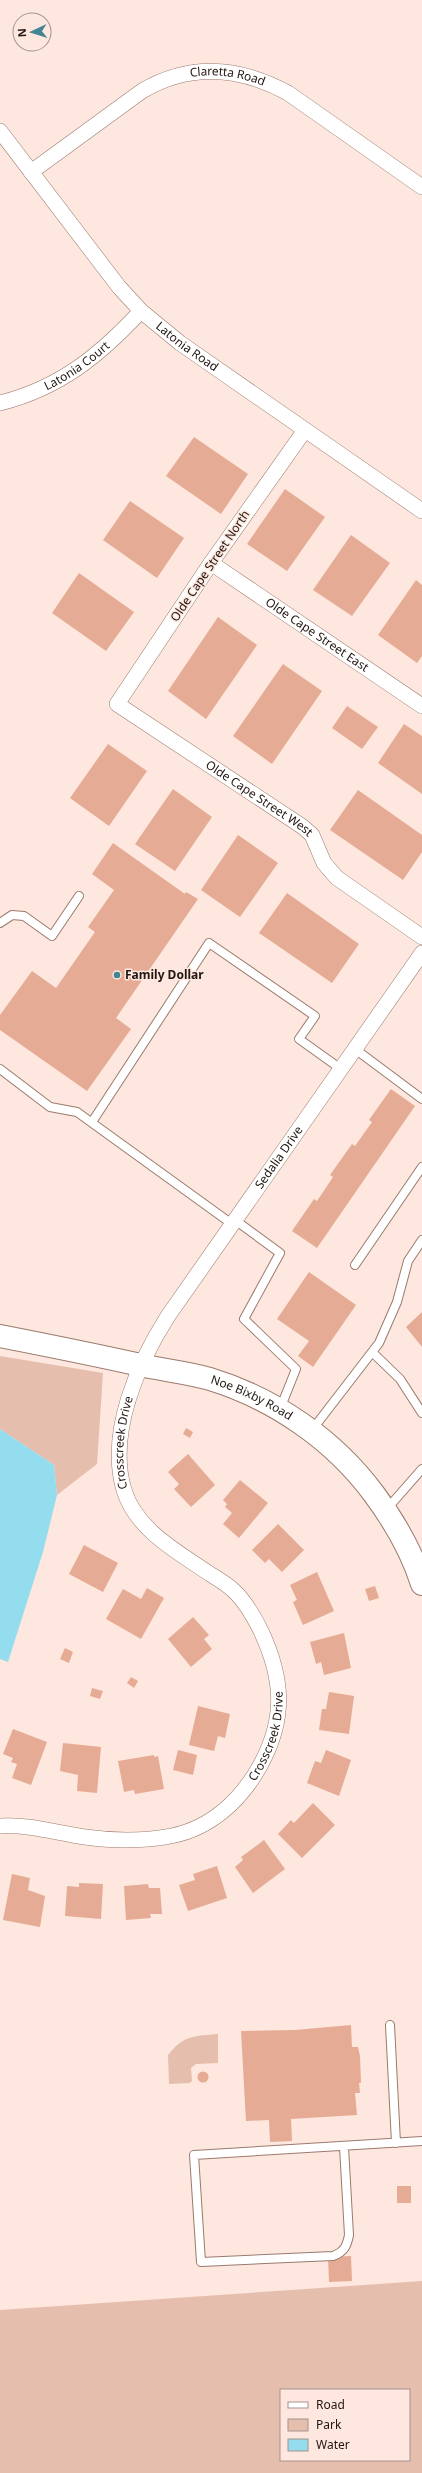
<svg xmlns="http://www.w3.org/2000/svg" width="422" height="2473" font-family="'Noto Sans',sans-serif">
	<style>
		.green { fill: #e6beae; fill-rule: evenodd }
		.water { fill: #93ddef }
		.building { fill: #e6ab94 }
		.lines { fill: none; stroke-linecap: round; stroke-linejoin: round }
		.lane-casing { stroke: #9b7a6d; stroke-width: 10 }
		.street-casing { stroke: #9b7a6d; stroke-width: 16 }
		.secondary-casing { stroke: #9b7a6d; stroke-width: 24 }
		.lane { stroke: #fff; stroke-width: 8 }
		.street { stroke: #fff; stroke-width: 15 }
		.secondary { stroke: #fff; stroke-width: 22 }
		.poi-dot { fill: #428595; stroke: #fde7de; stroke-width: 1.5 }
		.labels { text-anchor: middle; stroke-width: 3; stroke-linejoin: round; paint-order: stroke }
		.street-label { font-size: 12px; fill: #231712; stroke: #fde7de }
		.poi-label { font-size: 12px; font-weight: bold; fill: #231712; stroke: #fde7de; text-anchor: start }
	</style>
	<rect width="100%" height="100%" fill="#fde7de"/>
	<path class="green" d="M0 1356 103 1373 97 1464 57 1495 54 1465 0 1429Z
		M218 2034V2063L196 2064 191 2068 192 2081 190 2083 169 2084 168 2055C184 2035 194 2036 218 2034Z
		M422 2281V2473H0V2310ZM281 2390H409V2460H281Z"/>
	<path class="water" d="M0 1429 54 1465 57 1495 43 1552 8 1662 0 1659Z"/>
	<path class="building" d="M194 437 248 474 221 514 166 476Z
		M285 489 325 517 287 571 247 544Z
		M130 501 184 538 157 578 103 540Z
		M351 535 390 563 352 616 313 590Z
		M79 573 134 612 106 651 52 613Z
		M416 580 422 585V656L417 663 378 635Z
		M218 617 257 645 206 719 168 691Z
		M283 664 322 691 272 764 233 736Z
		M347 706 378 727 362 749 332 728Z
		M404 724 422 736V794L378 763Z
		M108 744 147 771 109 826 70 798Z
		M173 789 212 817 175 871 135 844Z
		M358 790 422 835V852L403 880 330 830Z
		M238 835 278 863 240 917 201 890Z
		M113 843 185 894 186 892 198 899 116 1018 131 1029 87 1091 0 1030V1015L32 971 56 988 95 932 88 927 114 890 92 874Z
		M287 893 359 944 332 983 259 933Z
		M391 1089 415 1106 317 1248 292 1231 314 1199 317 1201 333 1177 330 1175 352 1144 355 1146 372 1122 369 1120Z
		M309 1272 356 1305 313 1367 298 1356 309 1341 277 1319Z
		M422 1312V1347L406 1327Z
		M186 1428 193 1432 190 1438 183 1434Z
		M188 1454 215 1485 191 1507 174 1489 179 1484 168 1472Z
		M240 1480 268 1503 239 1538 223 1524 232 1513 225 1507 227 1504 223 1500Z
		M278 1524 304 1550 282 1572 269 1559 265 1563 252 1550Z
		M84 1545 118 1563 103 1592 69 1574Z
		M317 1572 334 1611 303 1625 293 1602 297 1600 290 1585Z
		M375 1586 379 1598 369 1601 365 1589Z
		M147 1588 164 1598 141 1639 106 1619 123 1589 141 1599Z
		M193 1617 209 1635 204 1639 212 1649 191 1667 168 1639Z
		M344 1633 351 1668 324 1675 321 1662 316 1664 310 1642Z
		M65 1648 73 1652 69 1663 60 1659Z
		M131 1677 138 1681 134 1688 127 1683Z
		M92 1688 103 1691 100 1699 90 1696Z
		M329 1692 354 1696 349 1734 319 1730 322 1709H326Z
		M198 1706 230 1714 225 1738 218 1736 214 1751 189 1745Z
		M13 1729 47 1742 31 1785 12 1778 17 1764 11 1762 13 1758 3 1754Z
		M63 1743 101 1747 97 1793 77 1791 78 1775 60 1771Z
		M178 1750 197 1755 193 1775 173 1770Z
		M326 1750 351 1760 339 1796 307 1783 315 1761 321 1763Z
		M154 1755V1757L158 1756 164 1789 135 1794 134 1790 124 1792 118 1761Z
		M313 1803 335 1825 302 1858 278 1834 291 1820 294 1823Z
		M264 1840 285 1869 253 1893 235 1867 243 1860 241 1857Z
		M217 1866 227 1898 188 1911 179 1885 195 1880 193 1874Z
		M12 1874 30 1878 28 1890 45 1896 40 1927 3 1920Z
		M79 1883 103 1884 101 1919 65 1916 67 1886 79 1887Z
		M148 1884 149 1888H160L162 1914H150L151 1918 126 1920 124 1886Z
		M351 2025 352 2047H358L360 2056 361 2083H359L360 2093H355L357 2115 291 2119 292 2141 270 2142 269 2120 246 2121 241 2031 295 2030Z
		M197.5 2077a5.5 5.5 0 1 1 11 0a5.5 5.5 0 1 1-11 0Z
		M397 2186H411V2203H397Z
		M351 2256 352 2281 329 2282 328 2257Z"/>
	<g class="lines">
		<g class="lane-casing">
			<path id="lane" d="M0 923 12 915 24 916 52 936 79 896
				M355 1049 422 1099
				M0 1069 50 1107 77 1112 232 1224
				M92 1122 209 943 315 1016 299 1039 341 1069
				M235 1220 280 1253 244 1319 296 1369 280 1409
				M355 1265 422 1167
				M372 1352 400 1379 422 1413
				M312 1430 379 1343 397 1302 408 1261 422 1240
				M386 1510 422 1469
				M390 2025 396 2143
				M344 2147 349 2235C347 2246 344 2252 333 2256L201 2262 194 2155 422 2141"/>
		</g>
		<g class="street-casing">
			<g id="street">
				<path id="s1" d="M0 131 119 287 141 311 180 343 422 511"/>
				<path id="s2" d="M31 172 142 91C191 62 240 67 288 93L422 187"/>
				<path id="s3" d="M0 403C60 388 100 355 141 311"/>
				<path id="s4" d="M305 430 211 563 117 704 303 827 312 835 324 863 337 878 422 937"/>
				<path id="s5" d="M211 563 422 706"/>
				<path id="s6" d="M0 1826C29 1824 57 1833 85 1837 112 1841 145 1841 171 1836 212 1828 242 1799 261 1764 286 1718 283 1678 261 1631 254 1617 246 1602 234 1591 227 1584 218 1579 210 1574 178 1552 136 1530 124 1490 107 1433 138 1363 168 1316L422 953"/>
			</g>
		</g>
		<g class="secondary-casing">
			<g id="secondary">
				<path id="s7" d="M0 1336C46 1345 91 1354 136 1364 161 1370 186 1372 210 1379 275 1399 334 1440 374 1494 394 1521 412 1552 422 1584"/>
			</g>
		</g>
		<use href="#lane" class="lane"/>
		<use href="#street" class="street"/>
		<use href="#secondary" class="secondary"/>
	</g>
	<circle class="poi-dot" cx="117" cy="975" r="4"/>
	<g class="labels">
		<g class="street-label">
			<text dy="4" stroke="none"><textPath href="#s2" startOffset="227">Claretta Road</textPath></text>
			<text dy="4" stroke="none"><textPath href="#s1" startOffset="287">Latonia Road</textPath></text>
			<text dy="4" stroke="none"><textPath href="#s3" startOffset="86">Latonia Court</textPath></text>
			<text transform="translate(210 566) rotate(-56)" y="4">Olde Cape Street North</text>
			<text dy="4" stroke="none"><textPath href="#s5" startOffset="128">Olde Cape Street East</textPath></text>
			<text dy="4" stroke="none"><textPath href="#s4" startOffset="503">Olde Cape Street West</textPath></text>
			<text dy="4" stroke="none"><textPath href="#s6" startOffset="1009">Sedalia Drive</textPath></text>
			<text dy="4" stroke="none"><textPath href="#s7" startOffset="260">Noe Bixby Road</textPath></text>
			<text dy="4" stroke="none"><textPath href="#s6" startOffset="679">Crosscreek Drive</textPath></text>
			<text dy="4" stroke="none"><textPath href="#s6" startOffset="320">Crosscreek Drive</textPath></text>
		</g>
		<g class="poi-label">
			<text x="125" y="979">Family Dollar</text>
		</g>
	</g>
	<rect x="280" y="2389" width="130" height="72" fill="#fde7de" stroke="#a6948c"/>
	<rect x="288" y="2402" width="20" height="6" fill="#ffffff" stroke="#a6948c"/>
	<text x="316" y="2409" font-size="12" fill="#231712">Road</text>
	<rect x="288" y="2419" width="20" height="12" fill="#e6beae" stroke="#a6948c"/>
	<text x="316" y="2429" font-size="12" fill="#231712">Park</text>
	<rect x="288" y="2439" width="20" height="12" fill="#93ddef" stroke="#a6948c"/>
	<text x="316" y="2449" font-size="12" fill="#231712">Water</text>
	<g transform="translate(32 32) rotate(266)"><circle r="19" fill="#fde7de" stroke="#a6948c"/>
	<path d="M0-3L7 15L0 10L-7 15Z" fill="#428595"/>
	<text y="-6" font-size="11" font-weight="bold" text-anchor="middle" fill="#231712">N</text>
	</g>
</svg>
